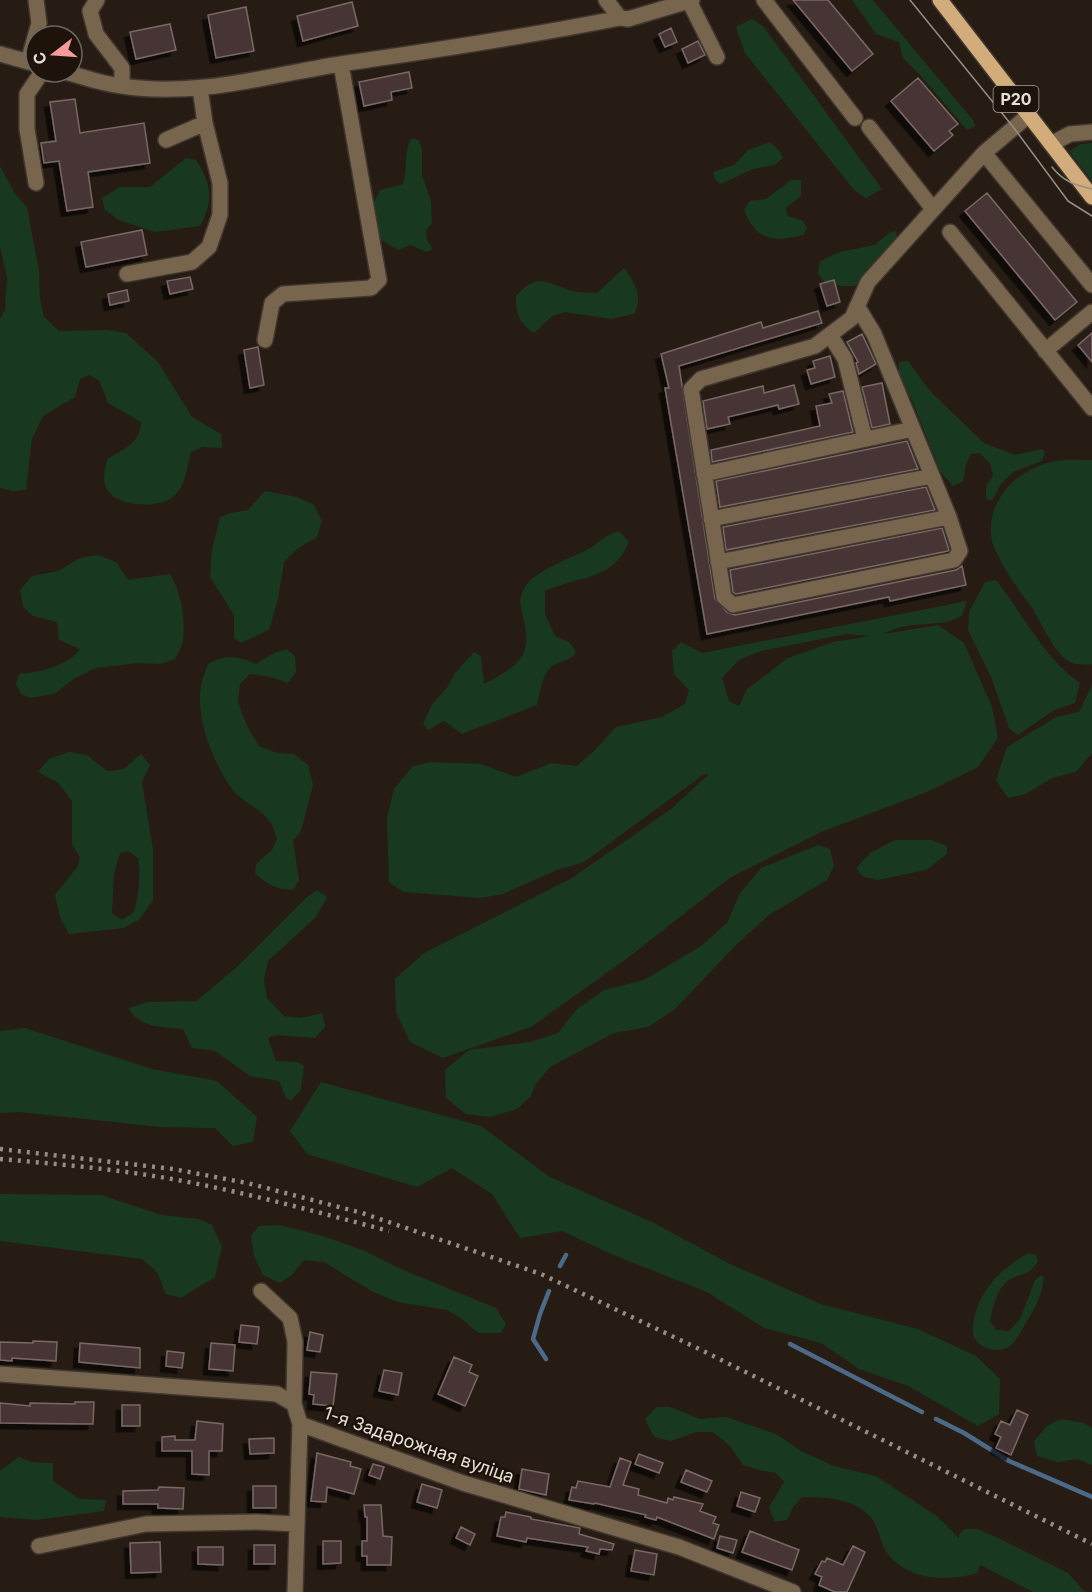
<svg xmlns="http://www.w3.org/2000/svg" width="1092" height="1592" font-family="Inter,sans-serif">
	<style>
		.green { fill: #193820; fill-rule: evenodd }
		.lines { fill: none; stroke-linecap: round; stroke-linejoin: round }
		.stream { stroke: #4c6a88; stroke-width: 4.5 }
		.building { fill: #463634; stroke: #7a6766; stroke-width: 1.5; filter: url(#shadow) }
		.minor-casing { stroke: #41372f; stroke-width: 18 }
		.major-casing { stroke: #41372f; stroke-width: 18 }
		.minor { stroke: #77654e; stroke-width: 15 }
		.major { stroke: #d2ad7b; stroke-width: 15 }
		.tram { stroke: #978e86; stroke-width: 1.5 }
		.rail { stroke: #978e86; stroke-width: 4.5; stroke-dasharray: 3 6; stroke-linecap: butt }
		.labels { text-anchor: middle; stroke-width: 5; stroke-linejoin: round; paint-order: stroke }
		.shield { fill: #1d130a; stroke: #aaa29b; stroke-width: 1.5 }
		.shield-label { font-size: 16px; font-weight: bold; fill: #e7e0d9 }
		.street-label { font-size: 18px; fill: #e7e0d9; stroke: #1d130a }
	</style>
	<defs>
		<filter id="shadow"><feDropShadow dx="-5.5" dy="5.5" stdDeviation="0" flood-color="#0009"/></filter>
	</defs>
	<rect width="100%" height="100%" fill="#261c13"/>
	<path class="green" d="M852 0H873L973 120 975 126 967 130 920 75 903 58 899 42 876 34Z
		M752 19 763 26 882 189 866 198 854 190 745 53 736 27Z
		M412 138 419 140 422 151V175L431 201 432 223 426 230 427 240 433 249 427 252 410 245 398 250 381 240 373 204 380 190 403 184C408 167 403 153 412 138Z
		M770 142 779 150 783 158 775 165 753 169 721 184 715 179 713 172 734 165 748 150Z
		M1092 143V181L1069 151 1081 144Z
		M186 158 196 160C212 185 214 200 200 226L155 232 119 220 105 210 102 198 120 187H150Z
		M0 166 15 194 27 207 39 271 40 299 44 317 59 331 107 330 126 333 158 362 192 417 221 434 222 448 202 447 191 452C187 466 186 486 174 496 160 509 120 507 108 491 101 481 105 470 107 459 124 449 140 444 141 422L108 403 99 380 89 375 80 379 75 397 43 416 32 439 26 490 13 491 0 488V319L5 310 7 277 0 247Z
		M791 180H801V196L786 208 788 216 803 221 807 228 803 235C773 242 757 242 744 210L750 201 766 199Z
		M896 231 897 238 884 252 875 269 855 286H841L825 283 818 273 820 261 840 252 875 245 889 233Z
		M624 268C634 282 644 297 634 314L611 319 565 312 552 316 534 333C519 323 516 314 516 296 540 269 549 286 577 292 583 293 590 292 597 293Z
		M908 361 930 391 984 443 1015 455 1042 449 1045 452 1042 461 1013 472 1001 484 992 501 986 499V486L993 476 990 463 979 453 971 454 966 464 963 481 953 486 940 471 914 405 899 374V362Z
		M1092 460V664L1090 665C1084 664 1077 665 1072 663 1056 657 1041 622 1032 608 1020 592 997 560 992 541 984 501 1018 468 1055 461 1067 459 1080 460 1092 460Z
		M265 491 297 497 314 505 322 521 317 537 297 549 284 562 278 599 269 630 241 643 234 638V615L210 577 212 550 220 517 231 513 248 510Z
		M619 531 629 542C613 581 578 576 545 591V614L555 636 569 642 576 652C571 662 559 660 551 667 542 675 540 694 537 705L462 734 444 721 428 730 423 724 432 704 447 688 455 673 474 652 481 656 484 684C516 667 534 658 523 617 521 608 518 601 523 591 531 570 574 558 592 547 604 539 603 536 619 531Z
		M98 555 116 562 128 580 170 574C181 592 186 619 183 641 182 647 178 653 175 659L160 664 139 663 96 668 75 678 54 694 30 698 21 694 16 684 19 674C40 672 67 667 80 649L59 640 57 622 33 616 23 607 20 590 32 576 58 571 80 558Z
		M996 580C1023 614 1044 658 1080 683L1075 703 1054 710 1018 735 1009 728 991 677 968 630 969 612 985 582Z
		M967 601 962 616C955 619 947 623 939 623 919 625 901 624 883 634L938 625 964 643 992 707 998 738 978 767 927 792 821 832 731 877 629 957 531 1027 443 1058 410 1042 396 1012 395 979 424 953 572 878 671 809 709 774 703 775 584 862 557 870 503 894 480 898 403 892 389 882 387 818 394 789 413 766 430 762 481 764 516 777 551 763 577 766 597 748 616 727 662 717 685 704 689 690 674 674 672 651 681 642 702 653ZM847 634 870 636 833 642 788 658 747 689 739 706 729 701 722 678 739 660 761 651Z
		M287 649 295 657 296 672 288 683 271 677 250 674 240 684 238 702 247 726 259 746 277 753 294 754 308 765 313 785 301 831 293 841 299 880 294 889C279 892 265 883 255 873L256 864 272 850 277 839C275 833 273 826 270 822 261 808 241 802 232 789 211 760 190 706 205 672 207 667 207 664 212 662 228 653 240 658 256 664L274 653Z
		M1092 685V753L1076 772 1052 778 1026 794 1008 798 996 780 1007 747 1056 717 1079 712Z
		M69 752 87 755 107 771 124 769 141 754 150 765 142 782 153 850V900L140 919 124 928 69 934 60 917 55 895 78 866 80 857 72 844V801L58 783 38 772 49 759ZM128 851 138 858C141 876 139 894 134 912L122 920 112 913 114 873 120 853Z
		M895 840H931L947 846V854L926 870 878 880 863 877 856 868 870 853Z
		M818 845 830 849 834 866 827 880 769 915 738 943 674 1010 648 1027 614 1033 550 1067 535 1085 531 1096 517 1109 490 1117 466 1114 446 1098 445 1070 469 1050 530 1042 558 1033 577 1009 604 990 644 980 701 946 727 923 740 893 761 868Z
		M317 890 327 897 316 917 268 961 264 980 267 998 284 1016 301 1018 322 1013 325 1027 315 1038 276 1035 268 1038 276 1061 297 1062 304 1066 301 1090 291 1101 286 1098 279 1081 250 1076 215 1051 192 1048 183 1029C163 1027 138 1028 129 1008L147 1002 197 1001 240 964 306 898Z
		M25 1028 152 1069 217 1081 257 1117 253 1142 233 1146 215 1128 161 1127 19 1112 0 1113V1031Z
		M321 1082 481 1126 550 1177 654 1223 728 1263 821 1304 918 1329 976 1356 1000 1379 999 1414 978 1426 908 1386 859 1369 821 1343 764 1328 707 1292 611 1254 562 1231 520 1238 492 1194 452 1168 417 1187 307 1154 290 1131Z
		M0 1194 101 1195 162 1215 199 1219 212 1225 222 1247 215 1277 181 1298 166 1294 157 1272 142 1259 0 1241Z
		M280 1225 323 1236 365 1251 403 1270 496 1308 506 1324 501 1333H478L462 1319 447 1310 398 1302 373 1292 324 1262 304 1260 292 1275 280 1283 263 1275 254 1256 251 1236 259 1226Z
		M1028 1253 1036 1255 1038 1262C1028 1274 1029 1272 1015 1277 997 1284 994 1304 990 1321L996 1330 1009 1331 1020 1319 1035 1280 1041 1275 1044 1277C1042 1296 1036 1306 1026 1323 1022 1330 1016 1341 1010 1346 1000 1354 979 1349 974 1337 971 1330 974 1321 975 1314 983 1286 1004 1267 1028 1253Z
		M657 1407H670L700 1419 726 1417 776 1434 803 1452 834 1466 876 1476 938 1517 959 1538V1534L965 1529H977L996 1537 1068 1573 1085 1592H1033L980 1565 977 1573C948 1582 909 1581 888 1554 876 1538 882 1522 860 1508 844 1498 821 1497 802 1497L793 1507 787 1520 775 1522 769 1507 784 1482 776 1473 763 1471 743 1465 730 1446 713 1432H696L671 1441 654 1437 645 1419Z
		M1061 1419 1084 1423 1092 1428V1465L1078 1459 1058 1462 1037 1456 1034 1441 1048 1425Z
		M19 1457 31 1462 53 1463V1481L79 1499 106 1500 104 1511 36 1520 0 1517V1471Z"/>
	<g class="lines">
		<path class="stream" d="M560 1266 566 1255
			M790 1344 922 1412
			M546 1359 533 1339 540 1314 549 1291
			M936 1419 964 1433 1009 1461 1092 1497"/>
	</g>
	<path class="building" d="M793 0H828L873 54 852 71Z
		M352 2 358 26 303 41 297 16Z
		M246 7 254 51 216 58 208 15Z
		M170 24 176 50 136 59 130 32Z
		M671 28 677 42 665 47 659 34Z
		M698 41 705 55 688 63 682 49Z
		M409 72 412 88 391 92 392 100 364 106 359 82Z
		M918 78 958 124 949 131 953 135 934 151 891 101Z
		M75 99 80 133 144 123 150 163 88 172 93 207 67 211 59 161 44 163 41 143 56 141 50 102Z
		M987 193 1077 302 1055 320 965 211Z
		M142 230 147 255 86 267 81 242Z
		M190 277 193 289 170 294 167 281Z
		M834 280 840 302 827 306 820 284Z
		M127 290 129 301 110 305 108 294Z
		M818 311 822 323 679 366 715 599 727 612 735 615 956 570 962 566 966 585 890 601 889 597 707 634 665 388H669L661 354 761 322 763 328Z
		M1092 333V362L1078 345Z
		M862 334 876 364 859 374 856 363 858 362 847 342Z
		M258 347 264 385 250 388 244 350Z
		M830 356 835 377 811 384 807 370 815 368 813 361Z
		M882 383 890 424 872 428 862 387Z
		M794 385 799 404 779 409 778 405 728 417 730 424 707 429 703 401 763 386 764 393Z
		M843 391 853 432 712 462 711 450 820 426 816 406 832 403 829 394Z
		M907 441 918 469 720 507 716 481Z
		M926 487 935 510 726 550 723 527Z
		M942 528 949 550 948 551 736 594 733 592 730 570Z
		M241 1325 259 1327 257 1344 239 1342Z
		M310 1332 323 1335 320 1352 307 1350Z
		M33 1341 57 1342 56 1361 12 1358V1361L0 1360V1342L33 1343Z
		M80 1343 140 1348V1368L79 1362Z
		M211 1343 235 1345 233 1371 209 1369Z
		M167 1351 184 1353 182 1368 166 1366Z
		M454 1357 472 1365 469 1372 478 1376 465 1406 438 1394Z
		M384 1370 402 1373 398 1395 379 1391Z
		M311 1372 337 1374 333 1406 313 1404 314 1395 309 1394Z
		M75 1402H94L93 1424 0 1423V1403L30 1406V1403L75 1404Z
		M122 1405H140V1426H122Z
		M1017 1410 1028 1415 1011 1455 996 1448 1001 1437 995 1434 1001 1421 1010 1425Z
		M197 1421 223 1424 222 1451H209V1475L192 1474V1451H162V1437L175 1436V1440H195Z
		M274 1438V1453L250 1454 249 1439Z
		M317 1453 351 1462 350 1466 361 1469 354 1494 327 1487 326 1502 311 1501Z
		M639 1454 663 1463 659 1473 635 1464Z
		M620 1458 631 1462 623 1485 639 1489 638 1495 667 1503 668 1498 673 1500 674 1497 703 1504 700 1511 716 1517 713 1523 719 1525 714 1539 657 1517 656 1520 645 1517 646 1515 595 1503 594 1504 569 1500 572 1487 576 1488 578 1481 610 1487Z
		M373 1464 384 1467 380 1479 369 1475Z
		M522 1469 549 1474 546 1495 519 1489Z
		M686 1470 712 1481 707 1492 681 1482Z
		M422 1484 442 1490 437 1508 417 1502Z
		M253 1486H276V1508H253Z
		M159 1487 184 1488 183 1509 158 1508V1504H123V1491L158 1490Z
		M741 1492 760 1498 755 1512 737 1506Z
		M364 1505H381L383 1536 392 1537 391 1565H367V1556H362V1541H367V1517H365Z
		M506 1512 531 1517V1519L580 1528 579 1534 614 1544 612 1550 600 1549 599 1554 586 1551 588 1547 527 1538 526 1542 497 1536 501 1517H505Z
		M461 1527 475 1534 470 1545 456 1538Z
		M750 1531 799 1550 792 1570 742 1552Z
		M720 1536 737 1540 733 1553 717 1548Z
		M323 1541H341V1563L323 1564Z
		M160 1542 161 1572 131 1573 130 1543Z
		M254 1545H275V1564H254Z
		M853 1546 865 1552 847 1592H835L819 1585 822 1577 815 1574 822 1561 825 1562 827 1558 843 1565Z
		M198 1547H223V1565L198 1564Z
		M635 1550 657 1554 654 1575 631 1571Z"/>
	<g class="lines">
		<g class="minor-casing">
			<path id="minor" d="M97 0 90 11 96 34 122 68V86
				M606 0 620 18 628 19 692 0
				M764 0 855 118
				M689 1 717 57
				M0 54 36 64
				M28 62 39 23 36 0
				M65 72C84 77 103 84 122 86 198 98 273 74 347 63 438 50 529 36 620 18
				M869 127 933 209
				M166 140 205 123
				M1051 144 1070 134 1092 132
				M984 153 1092 285
				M36 183 27 129V94L42 72
				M950 232 1092 408
				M127 274 192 262 209 247 220 215V183L205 123 200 88
				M857 306 874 334 949 517 960 551 954 560 733 605 724 597 691 389 701 379 815 346 852 318 868 282 984 153 1029 115
				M830 335 845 359 865 439
				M265 340 272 303 283 294 371 288 379 280 341 64
				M1045 351 1092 312
				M704 474 913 429
				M711 519 932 476
				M718 562 949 517
				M261 1291 290 1318 295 1341 294 1404
				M0 1374 277 1394 294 1404 300 1424 463 1483 679 1547 793 1592
				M39 1546 146 1524 257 1522 296 1524
				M295 1592 300 1424"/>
		</g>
		<g class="major-casing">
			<path id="major" d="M940 0 1092 197"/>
		</g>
		<use href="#minor" class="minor"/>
		<use href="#major" class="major"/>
		<path class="tram" d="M910 0 1014 128 1068 201 1092 216
			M1052 167C1063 181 1074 185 1092 189"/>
		<path class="rail" d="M0 1149 173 1169 247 1183 362 1213 541 1274 695 1347 1092 1544
			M0 1159C57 1164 115 1169 172 1179 245 1192 317 1212 389 1231"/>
	</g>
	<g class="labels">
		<rect class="shield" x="993.5" y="86" width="45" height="26" rx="4.5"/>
		<g class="shield-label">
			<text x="1016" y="105">Р20</text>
		</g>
		<g class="street-label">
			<text transform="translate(419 1445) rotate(19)" y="6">1-я Задарожная вуліца</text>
		</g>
	</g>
	<g transform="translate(54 54) rotate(253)"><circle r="28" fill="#1d130a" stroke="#6e655d" stroke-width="1.5"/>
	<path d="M0-4.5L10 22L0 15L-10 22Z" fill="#f59b9a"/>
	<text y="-9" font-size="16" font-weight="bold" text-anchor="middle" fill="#e7e0d9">С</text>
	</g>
</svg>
